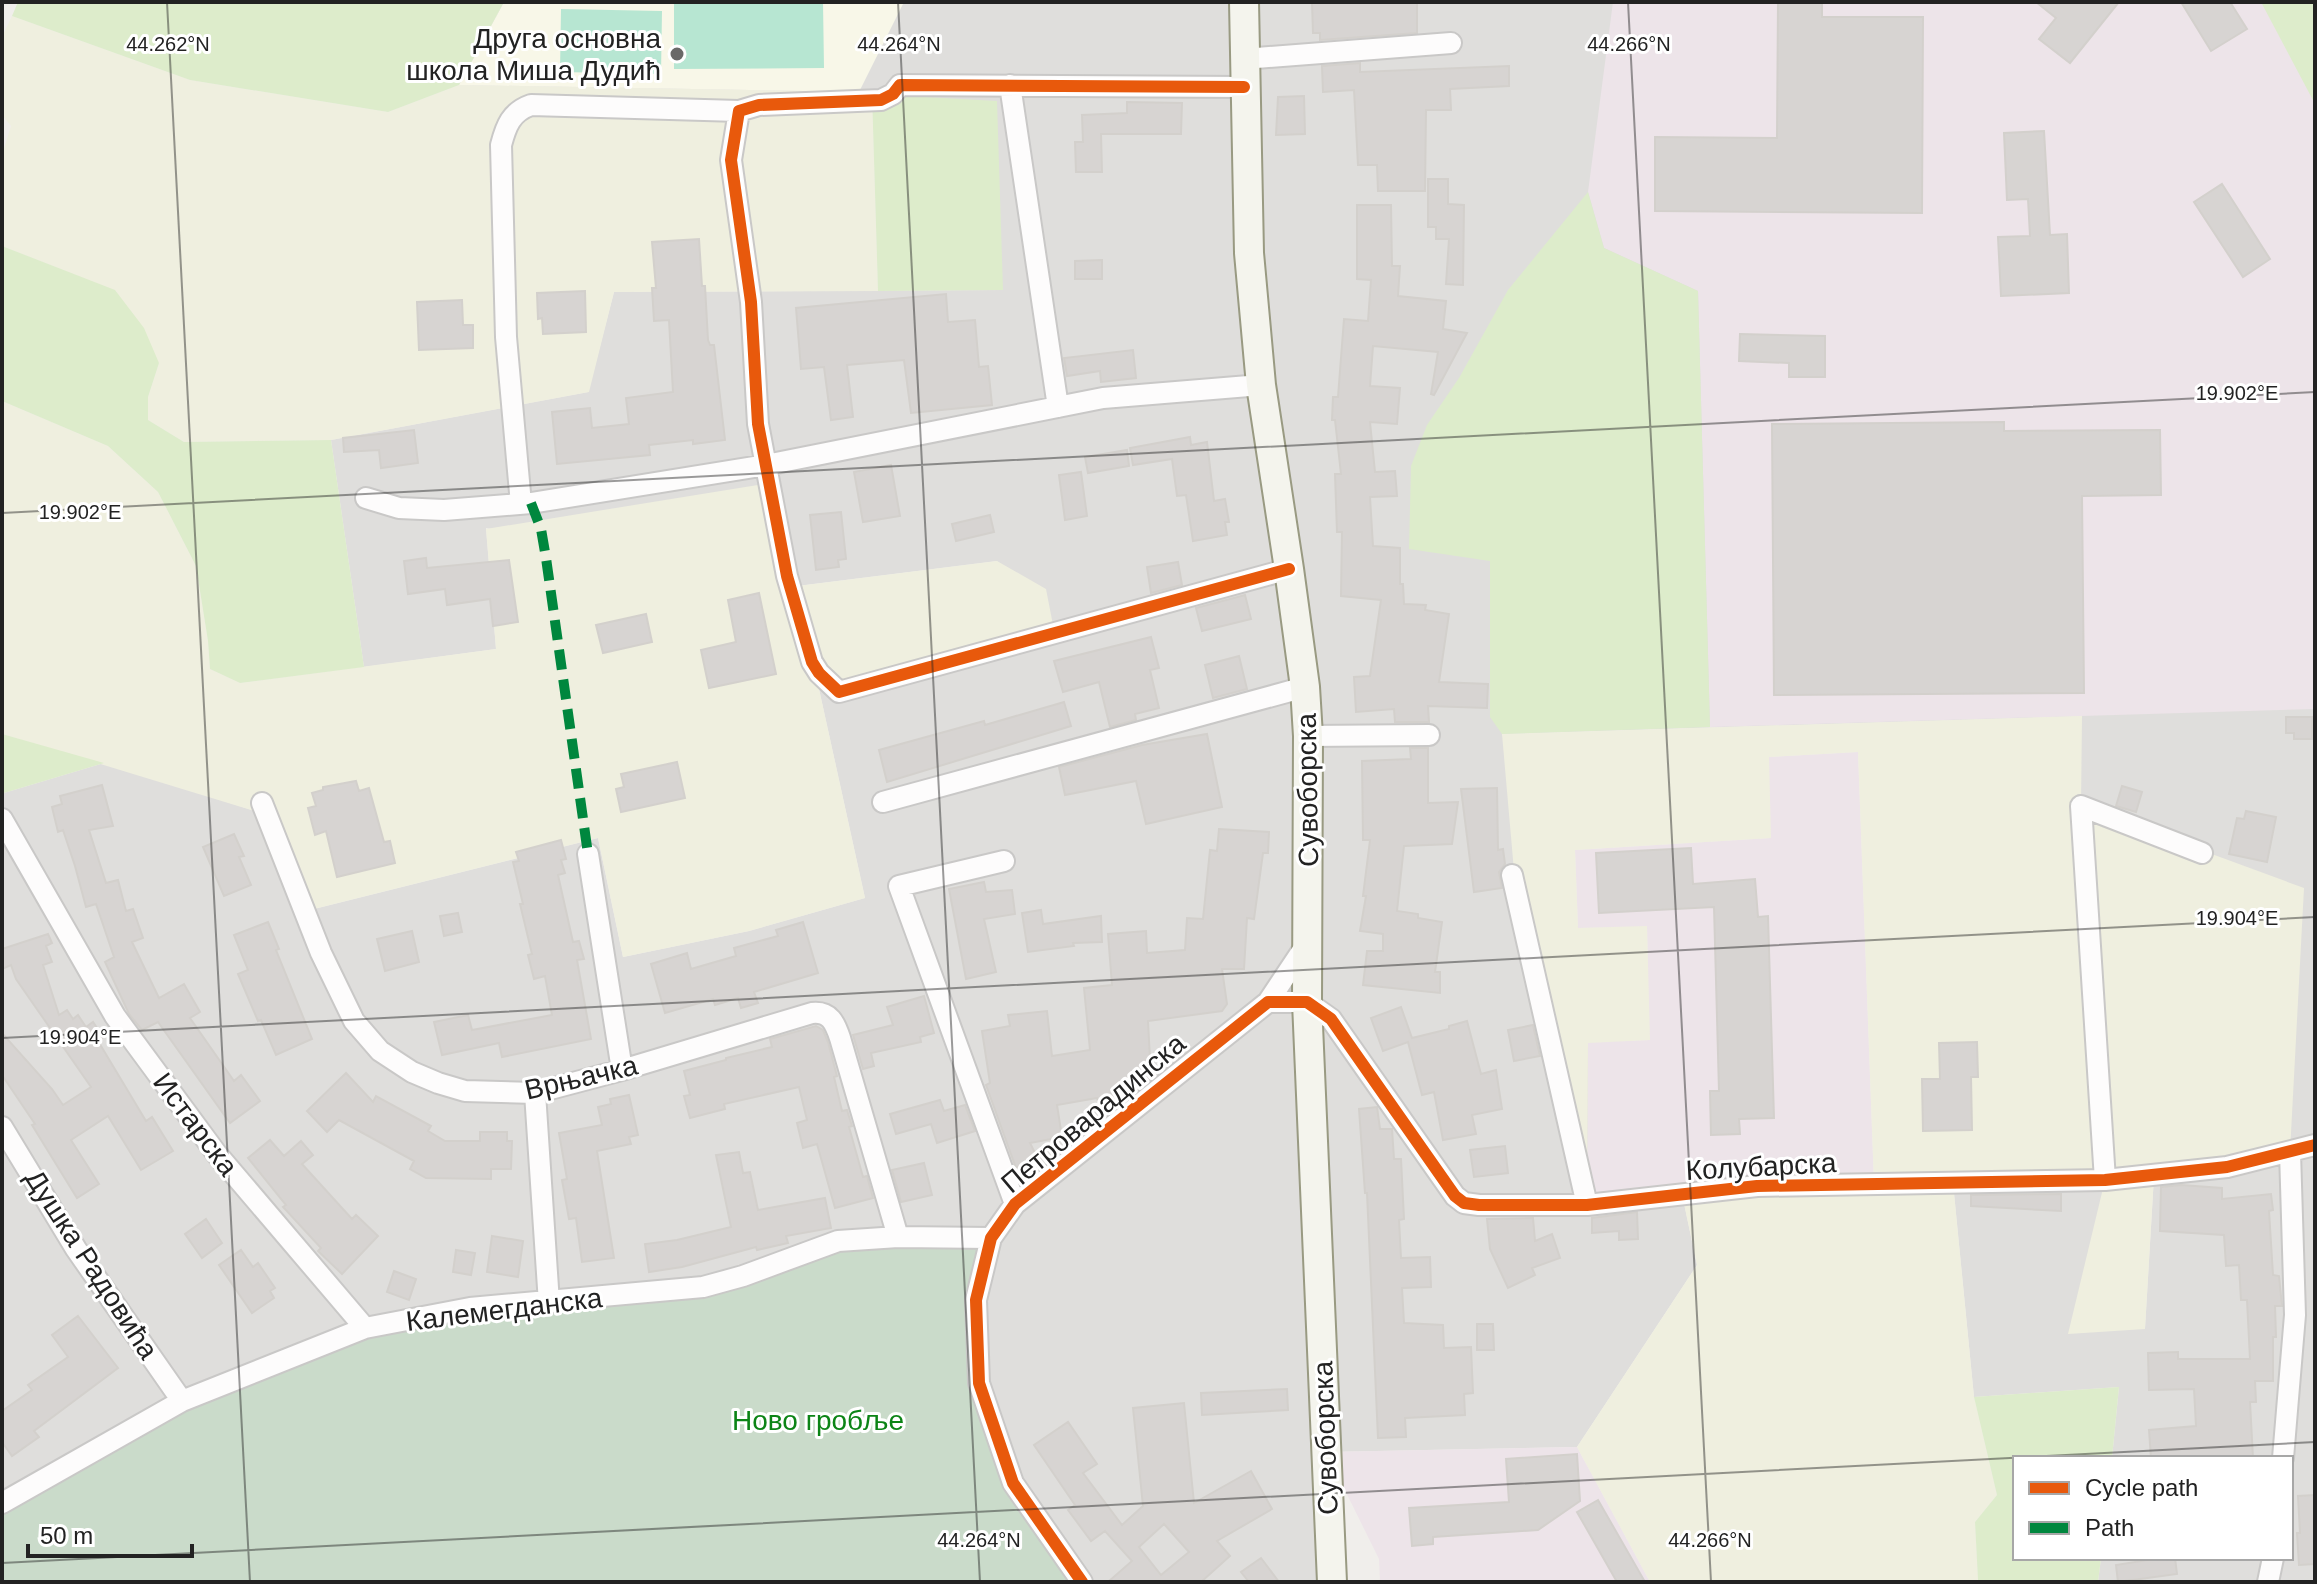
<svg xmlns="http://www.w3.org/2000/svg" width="2317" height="1584" font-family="Arial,sans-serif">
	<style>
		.residential { fill: #dfdedc }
		.industrial { fill: #ede4e9 }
		.education { fill: #f8f7e8 }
		.farmland { fill: #efefdf }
		.grass { fill: #ddeccb }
		.cemetery { fill: #cadbca }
		.pitch { fill: #b7e6d2 }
		.building { fill: #d7d4d2; stroke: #d3d0cc; stroke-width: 2; fill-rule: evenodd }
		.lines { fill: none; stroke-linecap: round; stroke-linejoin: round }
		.minor-casing { stroke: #c9c8c7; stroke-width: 24 }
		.secondary-casing { stroke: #999a82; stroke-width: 32 }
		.minor { stroke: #fdfcfc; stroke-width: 20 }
		.secondary { stroke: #f4f4ed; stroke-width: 28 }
		.quiet { stroke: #00873e; stroke-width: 10; stroke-dasharray: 20 10; stroke-linecap: butt }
		.cycleway-casing { stroke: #fff; stroke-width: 17 }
		.cycleway { stroke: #e8590c; stroke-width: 12 }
		.ticks { fill: none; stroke: #222; stroke-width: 2; stroke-opacity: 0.45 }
		.poi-dot { fill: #6a6968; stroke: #fff; stroke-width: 3 }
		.labels { text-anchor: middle; stroke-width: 6; stroke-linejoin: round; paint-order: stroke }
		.poi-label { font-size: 28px; fill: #222; stroke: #fff; text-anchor: end }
		.street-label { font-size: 28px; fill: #222; stroke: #fff }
		.park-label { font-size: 28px; fill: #0c8416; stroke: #fff }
		.ticks-label { font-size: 20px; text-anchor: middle; fill: #222; stroke: #fff; stroke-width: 6; stroke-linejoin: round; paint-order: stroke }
	</style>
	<rect width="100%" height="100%" fill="#f0eeeb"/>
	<path class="residential" d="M504 2H2315V1582H2098L2101 1558H2291V1458H2112L2119 1387 1974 1397 1953 1183 2105 1180 2145 1328 2154 1176 2081 806V716L1502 734 1682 1194 1697 1265 1577 1447 1327 1452 1334 1582H1082L2 1503V791L4 793 104 763 271 816 310 910 598 838 623 957 749 931 865 898 819 689 1053 625 997 561 797 586 486 528 496 649 364 667 331 440 588 392 614 292 1002 290 872 94 859 92 459 85Z"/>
	<path class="industrial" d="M1613 2H2270L2315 84V709L1710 727 1698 291 1604 248 1588 192Z
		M1858 752 1874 1184 1587 1205 1588 1042 1649 1040 1647 927 1578 928 1575 850 1770 838 1768 757Z
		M1577 1447 1650 1582H1380L1379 1559 1326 1452Z"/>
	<path class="education" d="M504 2H904L859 92 459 85Z"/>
	<path class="farmland" d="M12 16 190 80 388 112 459 85 859 92 872 94 878 291 614 292 589 392 331 440 184 442 148 420V397L159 363 116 291 2 246V155L11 126 2 115V37Z
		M2 401 108 446 158 492 196 566 208 641 210 669 240 683 496 649 486 529 776 482 798 586 997 561 1046 589 1053 625 819 689 865 898 749 931 623 957 598 838 310 910 271 816 2 734Z
		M2082 716 2081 806 2304 888 2290 1152 2154 1176 2145 1329 2068 1334 2105 1180 1953 1183 1974 1397 1997 1495 1975 1522 1978 1580 2009 1582H1650L1577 1447 1697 1265 1682 1194 1874 1184 1858 752 1769 757 1771 838 1575 850 1578 928 1647 926 1650 1040 1588 1043 1587 1205 1514 871 1502 734Z"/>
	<path class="grass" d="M18 2H504L459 85 388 112 190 80 12 16Z
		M2261 2H2315V104Z
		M872 94 997 101 1003 290 878 291Z
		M1588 192 1604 248 1698 291 1710 727 1502 734 1490 717V561L1409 549 1411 466 1427 425 1459 378 1508 290Z
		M2 246 115 290 144 328 159 363 148 397V420L184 442 331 440 364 667 240 683 210 669 208 641 196 566 158 492 108 446 2 401Z
		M2 734 104 763 4 793Z
		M2119 1387 2112 1458H2015V1558H2101L2098 1582 1978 1580 1975 1522 1997 1495 1974 1397Z"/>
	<path class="cemetery" d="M991 1238 979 1383 1013 1483 1082 1582H2V1503L182 1401 365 1328 703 1287 819 1246Z"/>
	<path class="pitch" d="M674 2H823L824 68 674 69Z
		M561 9 662 11 661 74 560 72Z"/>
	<path class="building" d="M1312 2H1417V33L1320 40V33H1313Z
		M1778 2H1822V17H1923L1922 213 1655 211V137L1777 138Z
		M2036 2H2119L2070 63 2039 39 2056 18Z
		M2181 2H2230L2247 29 2211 51Z
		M1360 63V72L1509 66V86L1450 89 1451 110H1426L1425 191H1378L1377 165H1358L1354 90 1323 92 1322 66Z
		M1304 96 1305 134 1276 135 1278 97Z
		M1127 102 1182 103 1181 134H1101L1102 172H1076L1075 142H1083L1082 115 1127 113Z
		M2044 131 2050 235 2067 234 2069 293 2001 296 1998 237 2030 236 2028 199 2007 200 2004 133Z
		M1428 179H1448V204L1464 205 1463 285 1446 284 1449 239H1436V227H1428Z
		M2222 184 2270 259 2243 277 2194 202Z
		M1357 205H1391L1392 266H1400L1398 296 1446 301 1443 329 1467 333 1434 395 1431 394 1438 352 1373 346 1370 386 1400 388 1397 424 1370 422 1375 472 1395 471 1397 496 1370 497 1373 546 1400 548V584H1403L1404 604 1426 605 1425 610 1449 614 1439 682 1488 684 1487 708 1428 706 1429 722H1395L1394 709 1356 712 1354 677 1370 676 1381 600 1341 596 1342 532H1337L1335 474H1341L1335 420H1332L1333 397H1338L1344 319 1368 321 1371 280 1357 279Z
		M699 239 702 286H705L708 340 710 345H714L725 440 693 444V440L649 445 650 455 557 464 552 412 590 408 592 428 629 424 626 398 673 392 669 320 654 321 652 288H656L652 242Z
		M1102 260V279H1075V261Z
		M585 291 586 332 543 334 542 318 538 319 537 293Z
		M946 294 948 322 975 320 979 367 988 366 992 405 911 413 904 360 847 365 853 417 831 420 824 367 801 369 796 308Z
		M462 300 463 325H473V348L419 350 417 302Z
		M1740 334 1825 336V377H1789V363L1739 361Z
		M1133 350 1136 378 1101 382 1100 371 1067 376 1064 358Z
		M2004 422V431L2160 430 2161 495 2082 496 2084 693 1774 695 1772 424Z
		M414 430 418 463 381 468 379 450 344 452 343 438Z
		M1190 437 1191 445 1207 442 1214 501 1225 499 1229 522H1225L1227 535 1193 541 1186 495 1177 496 1172 459 1133 465 1130 448Z
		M1127 450 1129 466 1088 473 1085 457Z
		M891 465 900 516 863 522 854 472Z
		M1081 472 1087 516 1065 520 1059 475Z
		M841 512 846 559 838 560 839 567 816 570 810 515Z
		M990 515 994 532 956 541 952 524Z
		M426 558 427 568 509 560 518 622 493 626 490 599 447 605 445 589 408 594 404 561Z
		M1178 562 1182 585 1151 593 1147 567Z
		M759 593 776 674 709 688 701 650 736 642 728 600Z
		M1245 595 1251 619 1202 631 1196 608Z
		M646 614 652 642 603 653 596 625Z
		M1151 637 1159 668 1150 670 1159 708 1135 714 1136 720 1110 727 1099 682 1063 692 1054 661Z
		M1239 656 1247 689 1213 698 1205 665Z
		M1064 702 1071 726 887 782 879 750 984 721 985 725Z
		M2286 717H2312V739H2294V733H2286Z
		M1207 734 1222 807 1146 824 1136 781 1065 795 1059 767 1142 745Z
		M1410 748H1428V803L1458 802 1452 844 1404 846 1397 911 1418 914V918L1442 922 1435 972H1440V993L1363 985 1367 951H1383V934L1360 931 1366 896H1363L1370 840H1363L1362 761 1411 759Z
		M677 762 685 798 621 812 616 789 624 787 621 774Z
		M356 781 359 791 369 788 384 842 390 841 395 863 337 877 326 831 315 835 308 808 316 806 312 793 323 790V787Z
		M102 785 113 826 89 830 106 883 118 880 126 911 133 909 143 938 132 942 159 998 184 984 200 1012 190 1018 234 1081 241 1075 260 1101 230 1123 158 1022 142 1030 129 1014 105 962 114 957 96 904 86 907 75 866 63 830 58 832 52 807 62 804 60 796Z
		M2122 786 2142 792 2136 812 2116 806Z
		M1497 788 1498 850 1503 849 1505 864 1499 872 1502 888 1474 892 1461 789Z
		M2246 811 2276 817 2267 862 2229 854 2237 818 2244 819Z
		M1219 829 1269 832 1268 853H1263L1254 919 1247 918 1244 969H1222L1227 1004 1222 1011 1148 1021 1151 1079 1138 1089 1115 1100 1098 1101 1097 1098 1057 1105 1062 1137 1030 1143 1037 1157 1016 1168 986 1085 990 1083 982 1031 1010 1026 1008 1015 1047 1011 1052 1056 1090 1050 1084 988 1112 985 1108 934 1146 931 1147 953 1185 950 1187 918 1203 919 1210 850 1217 851Z
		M234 834 244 856 239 857 251 885 224 896 203 847Z
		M561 840 566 859 561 860 565 873 558 875 573 942 579 941 584 959 577 960 591 1039 502 1057 499 1043 442 1055 434 1022 468 1015 472 1030 552 1015 545 976 534 979 528 955 532 954 520 904H523L513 862 519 861 516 852Z
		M1691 848 1693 884 1755 879 1758 917 1768 916 1774 1118 1739 1119 1740 1134 1711 1135 1710 1091H1719L1714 907 1599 913 1596 853Z
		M984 882 986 892 1012 890 1015 914 984 919 996 972 966 979 949 889Z
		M1041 910 1043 924 1101 916 1102 942 1073 943 1074 946 1028 952 1022 913Z
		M458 913 462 932 444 936 440 916Z
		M268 922 279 949 276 950 312 1039 276 1055 261 1020 258 1021 238 974 248 970 234 935Z
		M803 922 818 973 754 992 758 1003 741 1008 738 998 715 1005 713 999 665 1013 651 964 687 953 691 969 736 956 734 948 778 936 776 930Z
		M412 931 419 962 385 971 377 939Z
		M48 934 52 943 46 946 52 962 43 965 59 1015 67 1010 73 1019 78 1015 86 1027 93 1022 103 1037 98 1041 146 1121 152 1117 173 1151 141 1170 108 1116 71 1140 99 1184 77 1198 32 1125 35 1124 2 1075V1033L52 1089 63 1105 91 1087 16 979 11 965 2 969V949Z
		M924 996 934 1033 920 1037 921 1042 871 1053 874 1066 863 1069 853 1035 893 1025 887 1007Z
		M1401 1007 1412 1038 1449 1029V1026L1467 1021 1481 1074 1496 1070 1502 1109 1472 1115 1476 1134 1443 1140 1434 1092 1422 1095 1408 1042 1383 1051 1371 1018Z
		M1533 1025 1540 1056 1514 1061 1508 1030Z
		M816 1026 823 1030 828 1042 837 1076 834 1077 842 1111 847 1110 852 1126 849 1127 863 1177 867 1176 873 1198 835 1208 817 1144 803 1148 797 1123 807 1120 799 1087 724 1104 725 1109 690 1118 684 1096 690 1095 684 1071 726 1060V1058L772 1047 770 1039Z
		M1977 1042 1978 1077H1971L1972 1130 1923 1131 1922 1079H1940L1939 1043Z
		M346 1073 373 1102 376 1096 431 1126 428 1131 445 1141H480V1132H507V1141H512L511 1169H491V1179L426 1178 410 1169 414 1161 339 1120 327 1132 307 1111Z
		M629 1095 638 1135 629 1137 631 1144 597 1151 614 1258 582 1262 576 1218 569 1219 562 1180 567 1179 559 1133 602 1125 598 1107 611 1104 610 1099Z
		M940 1100 944 1111 965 1105 975 1131 937 1143 931 1124 896 1134 890 1114Z
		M1377 1107 1380 1129H1392L1394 1159H1401L1404 1219 1399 1220 1401 1258 1430 1257 1431 1287 1402 1288 1404 1323 1443 1325 1444 1348 1471 1347 1473 1393 1464 1394 1465 1415 1405 1418 1406 1437 1378 1438 1367 1193H1365L1359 1109Z
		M270 1140 284 1156 301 1141 313 1155 302 1164 352 1219 356 1215 378 1236 342 1274 318 1251 321 1248 283 1207 286 1205 248 1158Z
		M1505 1146 1508 1173 1474 1177 1470 1150Z
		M739 1152 743 1173 750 1172 758 1210 825 1198 831 1228 786 1236 788 1243 757 1250 756 1247 682 1267 649 1272 645 1244 677 1240 731 1227 716 1155Z
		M924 1163 932 1195 901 1202 892 1170Z
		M2181 1185 2222 1188V1199L2271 1194 2273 1210 2269 1211 2273 1275 2279 1276 2282 1306H2275L2276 1337H2273V1381H2255L2256 1402H2250L2253 1458H2151L2149 1430 2196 1426 2194 1389 2149 1390 2148 1353 2178 1352V1359H2250L2247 1300H2241L2239 1265 2226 1266 2224 1235 2160 1231 2161 1187Z
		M2061 1194V1211L1971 1206V1195Z
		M1637 1212 1638 1239 1619 1240V1231L1592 1233V1218Z
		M1533 1218 1535 1241 1552 1234 1560 1258 1532 1268 1535 1275 1508 1288 1490 1249 1487 1219Z
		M206 1219 222 1243 202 1258 185 1234Z
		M492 1236 523 1241 518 1277 487 1272Z
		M241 1250 253 1267 258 1263 275 1288 270 1291 274 1298 252 1313 219 1265Z
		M456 1250 475 1253 471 1275 453 1272Z
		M394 1271 416 1279 409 1300 387 1292Z
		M78 1316 118 1368 34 1431 39 1437 12 1456 2 1442V1411L32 1390 28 1385 68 1357 52 1335Z
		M1477 1324H1493L1494 1350H1477Z
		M1287 1389 1288 1410 1202 1415 1201 1393Z
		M1184 1403 1194 1503 1251 1471 1272 1509 1217 1541 1230 1556 1201 1582H1108L1132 1561 1105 1531 1091 1541 1068 1510 1075 1505 1034 1445 1068 1422 1097 1464 1083 1473 1122 1525 1143 1506 1133 1408ZM1164 1524 1189 1552 1161 1575 1139 1547Z
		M1577 1454 1580 1501 1538 1530 1433 1537V1544L1412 1546 1409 1508 1509 1502 1506 1459Z
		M2315 1495V1564L2299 1565 2297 1533H2300L2298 1496Z
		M1598 1500 1645 1582H1617L1577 1512Z
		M1261 1558 1279 1582H1249L1241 1572Z
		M2160 1558H2175L2177 1574 2118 1582 2116 1565Z"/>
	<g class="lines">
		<g class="minor-casing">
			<path id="minor" d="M1244 59 1451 43
				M1010 85 1058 407
				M1244 87 900 85 893 94 881 100 759 105 739 111 731 160 751 302 758 424 787 576 812 662 819 673 839 692 1289 569
				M366 498 399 508 444 510 531 503 766 465 1103 398 1261 385
				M521 504 506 337 501 145C506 126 511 112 531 105L739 111
				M1308 736 1429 735
				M883 802 1305 687
				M262 803 321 953 354 1021 380 1051 412 1072 438 1083 465 1091 535 1093 622 1070 812 1013C830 1011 835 1023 840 1038L898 1237
				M2 819 115 1016 216 1153 365 1328
				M588 854 622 1070
				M1004 861 899 886 1015 1204
				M1512 875 1587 1205
				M1268 1002 1308 942
				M535 1093 549 1303
				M2 1127 76 1249 182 1401
				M2105 1180 2081 806 2202 853
				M2283 1458 2295 1315 2290 1152
				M2 1503 182 1401 365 1328 470 1308 703 1287 743 1276 838 1241 898 1237 991 1238
				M1082 1582 1013 1483 979 1383 976 1300 991 1238 1015 1204 1268 1002H1307L1331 1019 1455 1196 1464 1203 1479 1205H1587L1757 1186 2105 1180 2227 1167 2315 1145
				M2268 1582 2273 1558"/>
		</g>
		<g class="secondary-casing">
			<path id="secondary" d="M1244 2 1249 253 1261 385 1289 569 1305 687 1308 736 1307 1002 1332 1582"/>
		</g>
		<use href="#minor" class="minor"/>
		<use href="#secondary" class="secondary"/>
		<path class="quiet" d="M531 503 541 529 546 558 588 854"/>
		<g class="cycleway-casing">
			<path id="cycleway" d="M1244 87 900 85 893 94 881 100 759 105 739 111 731 160 751 302 758 424 787 576 812 662 819 673 839 692 1289 569
				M1082 1582 1013 1483 979 1383 976 1300 991 1238 1015 1204 1268 1002H1307L1331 1019 1455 1196 1464 1203 1479 1205H1587L1757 1186 2105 1180 2227 1167 2315 1145"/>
		</g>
		<use href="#cycleway" class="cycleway"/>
	</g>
	<path class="ticks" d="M167 2 250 1582M898 2 980 1582M1628 2 1711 1582M2 513 2315 392M2 1038 2315 917M2 1563 2315 1442"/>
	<circle class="poi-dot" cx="677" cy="54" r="8"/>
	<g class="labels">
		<g class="poi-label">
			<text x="661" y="48">Друга основна<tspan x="661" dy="32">школа Миша Дудић</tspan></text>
		</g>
		<g class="street-label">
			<text transform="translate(1307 790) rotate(-91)" y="10">Сувоборска</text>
			<text transform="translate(581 1077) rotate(-13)" y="10">Врњачка</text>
			<text transform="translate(1093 1113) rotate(-40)" y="10">Петроварадинска</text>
			<text transform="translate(196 1124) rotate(53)" y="10">Истарска</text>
			<text transform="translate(1761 1166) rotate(-3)" y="10">Колубарска</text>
			<text transform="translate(92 1264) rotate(57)" y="10">Душка Радовића</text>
			<text transform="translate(504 1309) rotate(-7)" y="10">Калемегданска</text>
			<text transform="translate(1325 1438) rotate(-92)" y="10">Сувоборска</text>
		</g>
		<g class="park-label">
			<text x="818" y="1430">Ново гробље</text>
		</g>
	</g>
	<g class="ticks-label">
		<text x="168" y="51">44.262°N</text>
		<text x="899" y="51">44.264°N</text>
		<text x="1629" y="51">44.266°N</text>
		<text x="2237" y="400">19.902°E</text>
		<text x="80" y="519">19.902°E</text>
		<text x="2237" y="925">19.904°E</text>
		<text x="80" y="1044">19.904°E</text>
		<text x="979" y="1547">44.264°N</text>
		<text x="1710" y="1547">44.266°N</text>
	</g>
	<rect width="2317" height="1584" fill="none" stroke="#222222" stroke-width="8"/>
	<rect x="2013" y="1456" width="280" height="104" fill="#ffffff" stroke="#a7a7a7" stroke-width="2"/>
	<rect x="2029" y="1482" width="40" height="12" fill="#e8590c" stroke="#a7a7a7" stroke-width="2"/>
	<text x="2085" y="1496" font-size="24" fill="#222222">Cycle path</text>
	<rect x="2029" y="1522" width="40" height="12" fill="#00873e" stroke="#a7a7a7" stroke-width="2"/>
	<text x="2085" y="1536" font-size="24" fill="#222222">Path</text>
	<path d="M28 1544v12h164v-12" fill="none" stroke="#222222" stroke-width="4"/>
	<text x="40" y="1544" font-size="24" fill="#222222" stroke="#ffffff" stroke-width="6" paint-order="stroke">50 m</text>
</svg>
